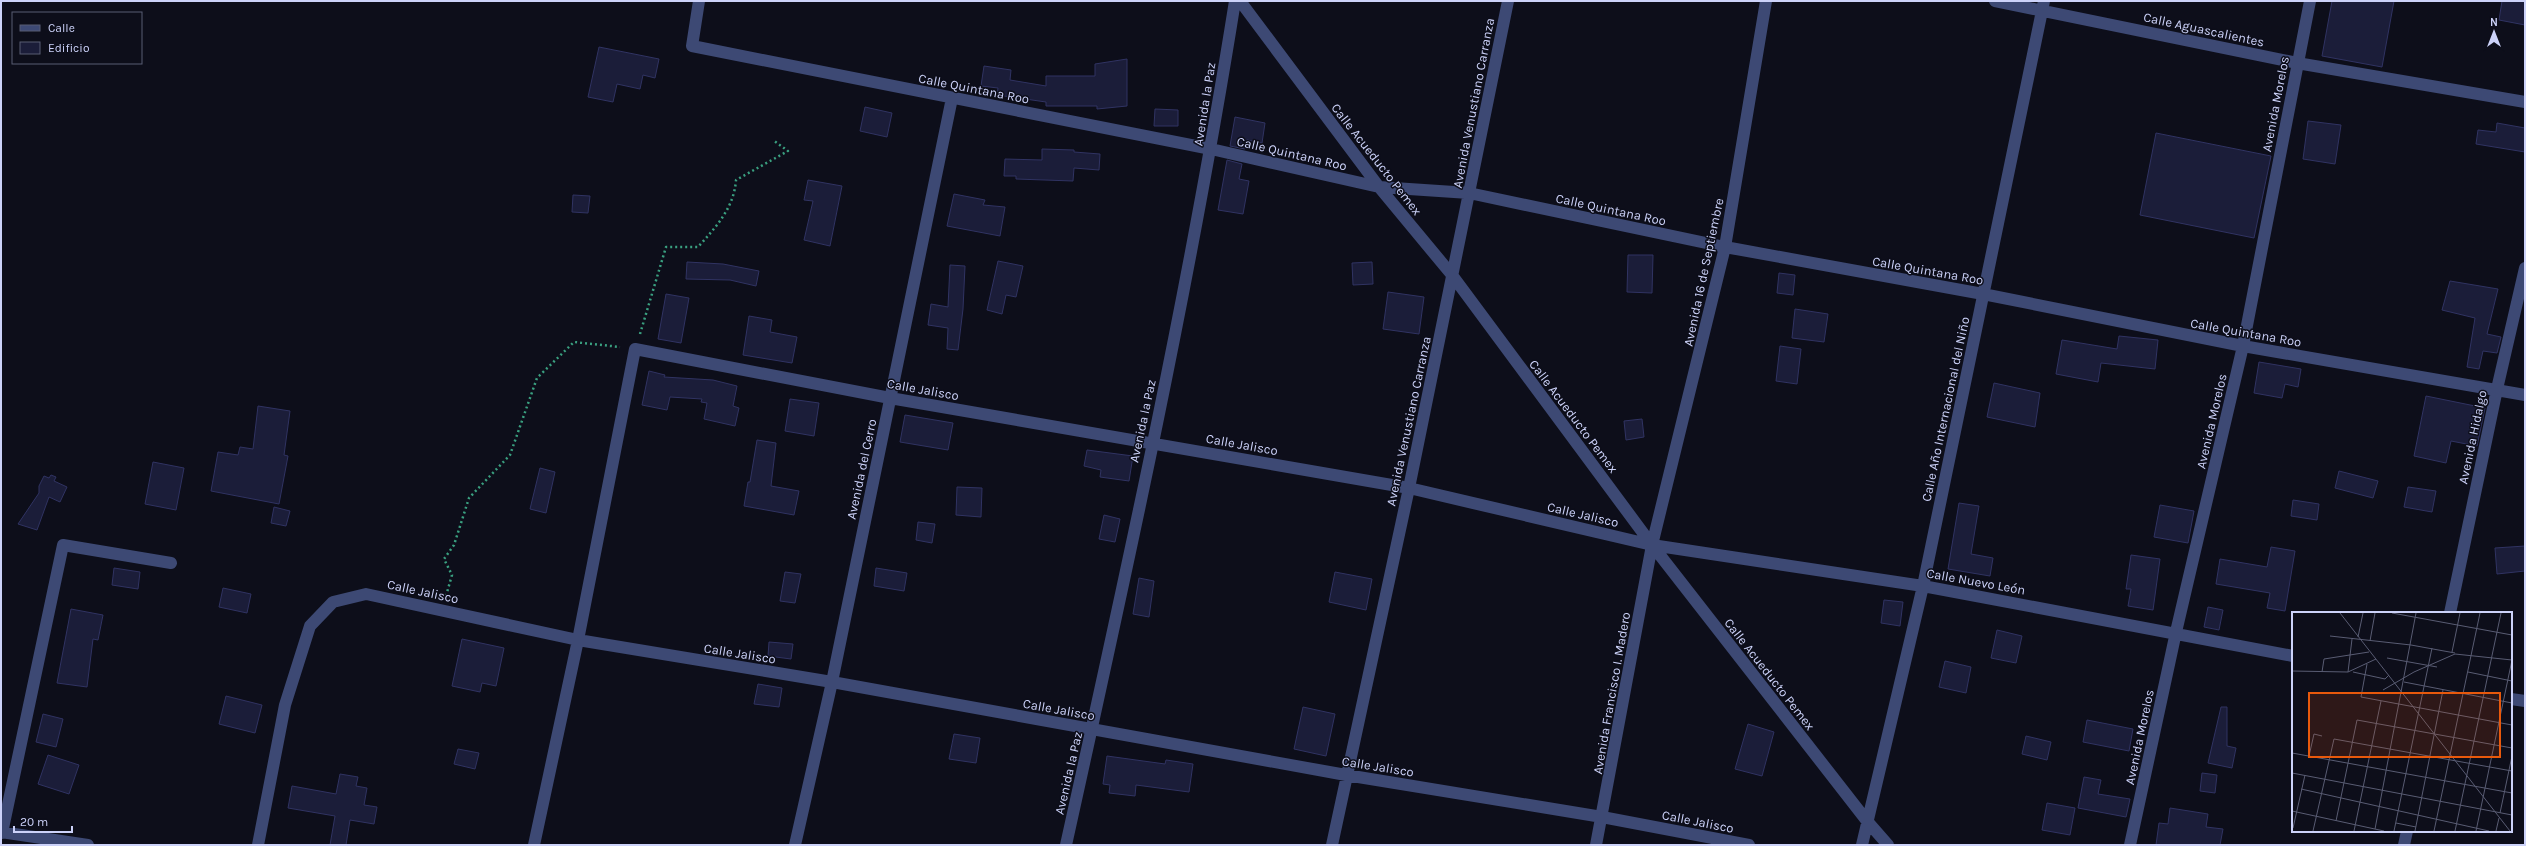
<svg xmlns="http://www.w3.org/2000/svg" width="2526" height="846" font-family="Karla,sans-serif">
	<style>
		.building { fill: #1b1d39; stroke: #303362 }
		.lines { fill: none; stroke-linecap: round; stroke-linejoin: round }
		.path { stroke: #3aa080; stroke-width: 2.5; stroke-dasharray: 2 3; stroke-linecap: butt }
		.minor { stroke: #3d4974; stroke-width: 12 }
		.labels { text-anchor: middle; stroke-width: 3; stroke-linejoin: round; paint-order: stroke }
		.street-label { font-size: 13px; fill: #ccd2f9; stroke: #0d0e1a }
		.inset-road { fill: none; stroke: #595c73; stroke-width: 1 }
		.view { fill: #e8590c; fill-opacity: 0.15; stroke: #e8590c; stroke-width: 2 }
		.inset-edge { fill: none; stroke: #ccd2f9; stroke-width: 2 }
	</style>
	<rect width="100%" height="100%" fill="#0d0e1a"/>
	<path class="building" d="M2332 1H2394L2382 67 2322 56Z
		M2502 1H2525V25L2499 20Z
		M599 47 659 59 655 78 643 75 640 89 617 84 613 102 588 97Z
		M1127 59V106L1097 109V106H1046V102L997 95 998 88 981 86 984 66 1011 70 1010 80 1046 86V76H1095V64Z
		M865 107 892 113 887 137 860 131Z
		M1155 109 1178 110V126H1154Z
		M1235 117 1265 123 1262 143 1247 140 1245 149 1230 146Z
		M2308 121 2341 125 2335 164 2303 159Z
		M2497 123 2525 128V152L2476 144 2478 130 2496 132Z
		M2156 133 2271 156 2254 238 2140 215Z
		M1042 149 1074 150V152L1100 154 1099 170 1074 168 1073 181 1016 179V176H1004L1005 159 1042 160Z
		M1227 160 1242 164 1239 179 1249 181 1243 214 1218 210Z
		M808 180 842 186 830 246 804 240 813 201 804 200Z
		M954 194 985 200 983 205 1005 207 1000 236 947 226Z
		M573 195 590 196 588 213 572 212Z
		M1628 255H1653L1652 293 1627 292Z
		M998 261 1023 266 1016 297 1006 295 1002 314 987 310Z
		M687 262 723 264 759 271 756 286 730 280 686 279Z
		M1372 262 1373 284 1353 285 1352 263Z
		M950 265 965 266 963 309 958 350 947 349 948 328 928 325 931 304 948 307Z
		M1779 273 1795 275 1793 295 1777 293Z
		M2450 281 2498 289 2487 334 2501 337 2497 353 2483 351 2479 369 2467 367 2475 318 2442 310Z
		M1388 292 1424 297 1419 334 1383 329Z
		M666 294 689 298 681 343 658 339Z
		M1795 309 1828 314 1824 342 1792 338Z
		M749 316 772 320 770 332 797 337 792 363 743 355Z
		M2119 336 2158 340 2155 369 2101 363 2098 382 2056 374 2062 340 2117 349Z
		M1780 346 1801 349 1797 384 1776 381Z
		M2259 362 2301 369 2298 387 2285 384 2282 398 2254 393Z
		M649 371 665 375 664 377 713 380 737 386 733 406 739 408 735 426 704 419 707 403 701 402 702 399 670 397 667 410 642 405Z
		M1994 383 2040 393 2035 427 1987 417Z
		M2426 396 2485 408 2477 446 2451 441 2446 463 2414 456Z
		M790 399 819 403 814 436 785 431Z
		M258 406 290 411 284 455 288 456 279 504 211 491 218 452 238 455 240 447 253 449Z
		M905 415 953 423 948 450 900 442Z
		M1642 419 1644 437 1626 440 1624 421Z
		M757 440 776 443 771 486 799 491 794 515 744 506 748 482H750Z
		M1087 450 1133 456 1129 481 1100 477 1101 470 1084 466Z
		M153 462 184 468 176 510 145 504Z
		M540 468 555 472 546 513 530 509Z
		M2339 471 2378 481 2373 498 2335 488Z
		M51 475 56 477 54 481 67 487 60 502 49 497 37 530 18 524 39 493V486L44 476 49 478Z
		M957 487 982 488 981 517 956 515Z
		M2408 487 2436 491 2432 512 2404 507Z
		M2293 500 2319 504 2317 520 2291 516Z
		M1959 503 1979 506 1971 554 1993 558 1990 576 1948 569Z
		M2160 505 2194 511 2188 543 2154 537Z
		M274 507 290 511 286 526 271 523Z
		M1104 515 1120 519 1115 542 1099 539Z
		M918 522 935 524 932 543 916 540Z
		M2525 546V571L2497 574 2495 548Z
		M2271 547 2295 551 2285 611 2267 608 2270 593 2216 584 2220 559 2267 567Z
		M2131 555 2160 559 2153 610 2128 606 2131 589H2126Z
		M114 568 140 572 138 589 112 585Z
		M876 568 907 573 904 591 874 586Z
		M785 572 801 574 795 603 780 601Z
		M1335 572 1372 579 1366 610 1329 602Z
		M1139 578 1154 581 1149 617 1133 614Z
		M223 588 251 594 247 613 219 607Z
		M1884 600 1903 602 1900 626 1881 623Z
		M2208 607 2223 610 2219 630 2204 627Z
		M71 609 103 615 98 640 93 639 87 687 57 683Z
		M1997 630 2022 636 2016 663 1991 658Z
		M462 639 504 648 496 686 482 683 480 692 452 686Z
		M769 642 793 644 791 659 768 656Z
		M1945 661 1971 667 1966 693 1939 687Z
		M758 684 782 688 779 707 754 704Z
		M226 696 262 705 255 733 219 724Z
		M1303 707 1335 714 1326 756 1294 749Z
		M2221 707H2227V746L2236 748 2232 768 2208 763Z
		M43 714 63 719 56 747 36 742Z
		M2087 720 2133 729 2129 751 2083 742Z
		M1748 724 1774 732 1762 776 1735 769Z
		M954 734 980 738 976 763 949 759Z
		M2026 736 2051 742 2047 760 2022 754Z
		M458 749 479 753 475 769 454 764Z
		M48 755 79 765 69 794 38 784Z
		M1107 756 1165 764 1166 760 1193 764 1189 792 1136 785 1135 796 1109 793 1110 785 1103 784Z
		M2202 773 2217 775 2215 793 2200 791Z
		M340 774 358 777 356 786 367 788 364 805 377 807 374 824 350 820 346 845H330L335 816 288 808 292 786 336 794Z
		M2084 777 2101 780 2098 794 2130 799 2126 817 2078 808Z
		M2047 803 2075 808 2070 835 2042 830Z
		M2170 808 2208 814 2206 827 2223 829 2220 845H2156L2159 823 2168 824Z"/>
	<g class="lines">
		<path class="path" d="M640 334 666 247H698C716 227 734 208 736 180L788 151 773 140
			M446 596 452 575 444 559 454 545 469 498 510 455 537 378 574 342 620 347"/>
		<path class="minor" d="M699 1 692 46 1211 149 1379 187 1469 193 1725 247 1983 294 2243 346 2525 395
			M1240 1 1379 187 1452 275 1652 545 1867 821 1888 845
			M1995 1 2297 63 2525 102
			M2450 613 2497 389 2525 268
			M2511 699 2525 701
			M1 832 88 845
			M2 833 63 545 171 563
			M258 845 285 705 310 626 333 602 366 594 578 640 832 682 1346 775 1602 817 1749 845
			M534 845 578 640 635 349 890 398 1409 488 1652 545 1923 586 2293 656
			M795 845 832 682 952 98
			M1066 845C1128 565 1190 284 1235 1
			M1332 845 1409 488 1508 1
			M1596 845 1652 545 1725 247 1766 1
			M1862 845 1923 586 2044 1
			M2130 845 2176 632 2243 346 2310 1
			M2404 845 2407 831"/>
	</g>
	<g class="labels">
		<g class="street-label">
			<text transform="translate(2204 29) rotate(12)" y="5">Calle Aguascalientes</text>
			<text transform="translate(974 88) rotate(11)" y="5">Calle Quintana Roo</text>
			<text transform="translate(1473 103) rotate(-79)" y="5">Avenida Venustiano Carranza</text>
			<text transform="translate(1204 104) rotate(-81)" y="5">Avenida la Paz</text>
			<text transform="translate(2275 104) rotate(-79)" y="5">Avenida Morelos</text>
			<text transform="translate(1292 153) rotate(13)" y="5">Calle Quintana Roo</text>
			<text transform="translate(1377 159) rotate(52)" y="5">Calle Acueducto Pemex</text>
			<text transform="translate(1611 209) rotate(12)" y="5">Calle Quintana Roo</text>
			<text transform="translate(1928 270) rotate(10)" y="5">Calle Quintana Roo</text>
			<text transform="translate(1703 272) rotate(-78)" y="5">Avenida 16 de Septiembre</text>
			<text transform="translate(2246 332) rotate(10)" y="5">Calle Quintana Roo</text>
			<text transform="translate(923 389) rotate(10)" y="5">Calle Jalisco</text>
			<text transform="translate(1945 409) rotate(-78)" y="5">Calle Año Internacional del Niño</text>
			<text transform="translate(1574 416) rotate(53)" y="5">Calle Acueducto Pemex</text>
			<text transform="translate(1142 421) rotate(-78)" y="5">Avenida la Paz</text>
			<text transform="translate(1408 421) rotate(-78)" y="5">Avenida Venustiano Carranza</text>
			<text transform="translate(2211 421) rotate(-77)" y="5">Avenida Morelos</text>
			<text transform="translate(2472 437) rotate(-78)" y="5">Avenida Hidalgo</text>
			<text transform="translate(1242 444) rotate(10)" y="5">Calle Jalisco</text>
			<text transform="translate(861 469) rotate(-78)" y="5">Avenida del Cerro</text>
			<text transform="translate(1583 514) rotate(13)" y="5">Calle Jalisco</text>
			<text transform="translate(1976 581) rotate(10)" y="5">Calle Nuevo León</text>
			<text transform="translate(423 591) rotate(12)" y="5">Calle Jalisco</text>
			<text transform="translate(740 653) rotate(9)" y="5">Calle Jalisco</text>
			<text transform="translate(1770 674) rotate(52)" y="5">Calle Acueducto Pemex</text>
			<text transform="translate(1611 693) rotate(-80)" y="5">Avenida Francisco I. Madero</text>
			<text transform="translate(1059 709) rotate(10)" y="5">Calle Jalisco</text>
			<text transform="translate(2139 737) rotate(-78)" y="5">Avenida Morelos</text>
			<text transform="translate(1378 766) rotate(9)" y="5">Calle Jalisco</text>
			<text transform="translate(1068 773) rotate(-77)" y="5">Avenida la Paz</text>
			<text transform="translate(1698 821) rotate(11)" y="5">Calle Jalisco</text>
		</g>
	</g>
	<g transform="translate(2292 612)">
		<rect width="220" height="220" fill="#0d0e1a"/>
		<path class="inset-road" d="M48 1 218 219M100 1 220 23M38 24 119 33 163 41M66 25 71 1M78 29 83 1M160 40 168 1M95 46 145 55M75 52 69 85 220 113M0 59 56 60 84 47M30 60 32 47 77 40M56 60 60 27M61 60 93 67 97 63M176 60 220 69M112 70 220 91M91 78 122 60 163 42 220 48M0 141 220 181M17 144 22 122 30 124M0 161 220 203M9 177 197 219M0 199 92 219M208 201 220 144M44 209 65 108 220 136M104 211 124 215M1 216 13 163M83 217 124 1M21 219 42 127 220 159M62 219 89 89M102 219 140 36M123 219 151 78M142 219 188 1M163 219 209 1M184 219 220 48M204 219 207 206"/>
		<path class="view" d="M17 81H208V145H17Z"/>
		<rect width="220" height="220" class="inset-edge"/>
	</g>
	<rect width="2526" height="846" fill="none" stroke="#ccd2f9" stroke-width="4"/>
	<rect x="12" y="12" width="130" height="52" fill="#0d0e1a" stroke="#595c73"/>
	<rect x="20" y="25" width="20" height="6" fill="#3d4974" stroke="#595c73"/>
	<text x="48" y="32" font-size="12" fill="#ccd2f9">Calle</text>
	<rect x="20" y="42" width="20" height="12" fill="#1b1d39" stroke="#595c73"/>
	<text x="48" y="52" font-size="12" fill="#ccd2f9">Edificio</text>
	<g transform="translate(2494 32)" stroke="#0d0e1a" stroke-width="3" paint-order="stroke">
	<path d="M0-3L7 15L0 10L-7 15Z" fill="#ccd2f9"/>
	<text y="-6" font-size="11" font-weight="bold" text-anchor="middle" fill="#ccd2f9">N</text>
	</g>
	<path d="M14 826v6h58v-6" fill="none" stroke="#ccd2f9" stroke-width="2"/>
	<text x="20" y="826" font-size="12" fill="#ccd2f9" stroke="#0d0e1a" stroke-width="3" paint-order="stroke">20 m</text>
</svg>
